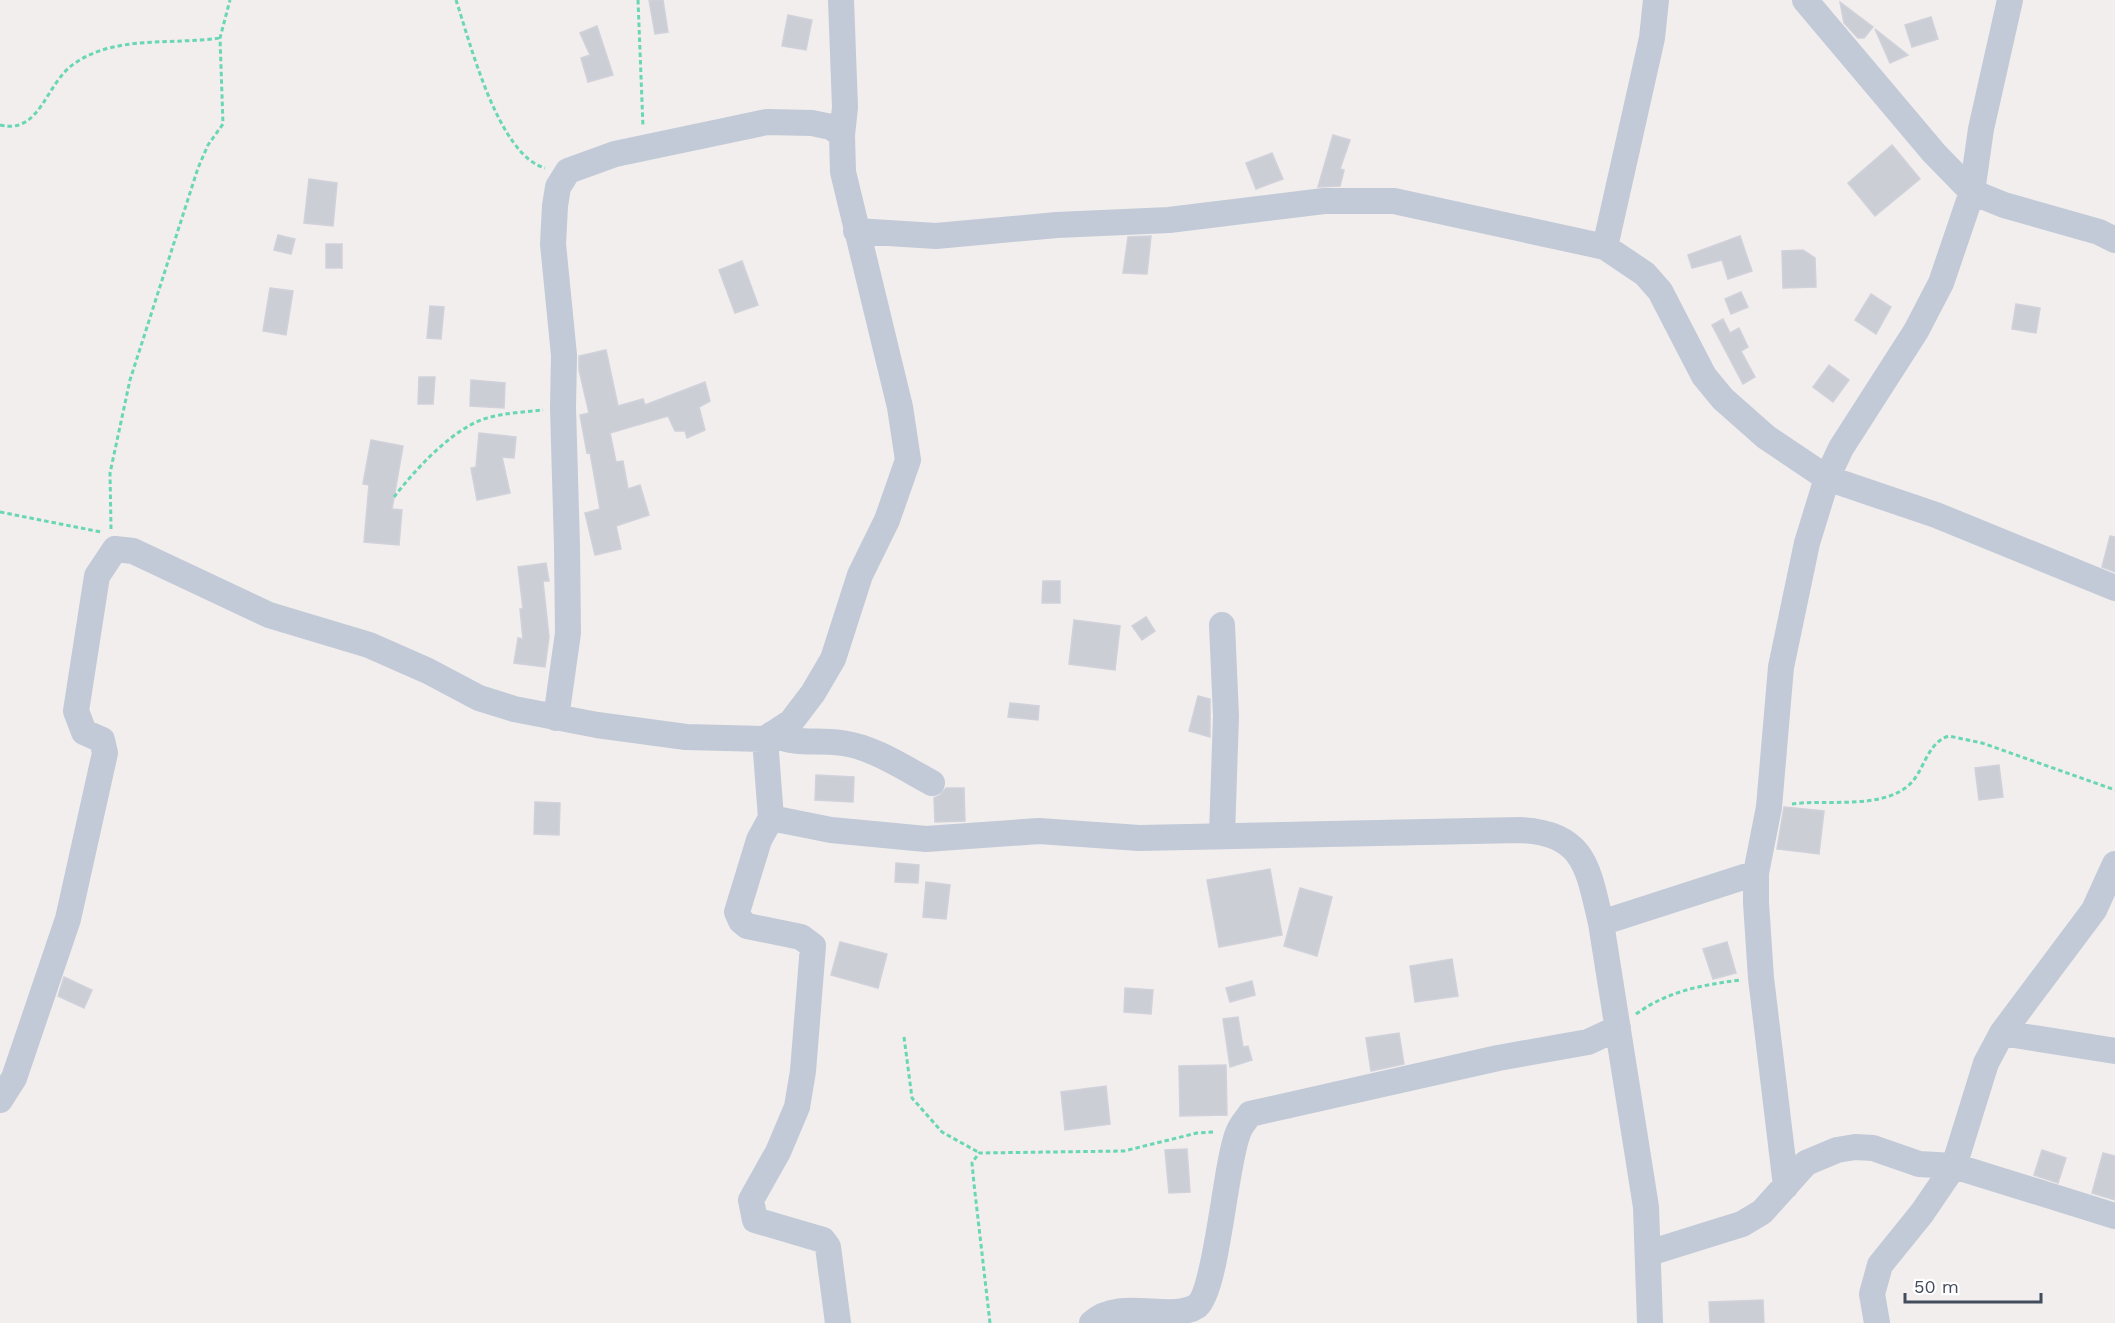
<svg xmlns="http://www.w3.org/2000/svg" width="2115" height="1323" font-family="'Work Sans',sans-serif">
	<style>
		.building { fill: #ccced6; stroke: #d0d1da; stroke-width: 1.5 }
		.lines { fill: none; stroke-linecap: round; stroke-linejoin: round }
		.path { stroke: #69d6b5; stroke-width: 3; stroke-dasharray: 4.5 3; stroke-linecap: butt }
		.minor { stroke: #c2c9d7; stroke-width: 26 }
	</style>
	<rect width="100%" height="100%" fill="#f1eeed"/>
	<path class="building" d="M649 0H663L668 32 655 34Z
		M1840 2 1873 27 1864 38H1858L1844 23Z
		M788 15 812 20 806 50 782 46Z
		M1931 17 1938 39 1912 47 1905 25Z
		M597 26 613 75 588 82 581 58 590 55 580 33Z
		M1875 29 1908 55 1890 63Z
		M1333 135 1350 140 1340 169 1344 170 1340 186 1318 187Z
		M1892 145 1920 179 1875 216 1848 183Z
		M1272 153 1283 179 1256 189 1246 163Z
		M309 179 337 183 333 226 304 223Z
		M278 235 295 239 291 254 274 250Z
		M1151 236 1147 274 1123 273 1128 237Z
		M1740 236 1752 271 1728 279 1722 260 1692 268 1688 255Z
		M326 244H342V268H326Z
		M1803 250 1815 258 1816 287 1783 288 1782 251Z
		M742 261 758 305 735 313 719 270Z
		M270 288 293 291 286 335 263 331Z
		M1741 292 1748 307 1731 314 1725 299Z
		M1871 294 1891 307 1876 334 1855 320Z
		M2016 304 2040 308 2036 333 2012 329Z
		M430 306 444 307 441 339 427 338Z
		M1723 319 1730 333 1739 328 1748 347 1741 351 1755 377 1743 384 1712 325Z
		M606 350 618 406 643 399 645 405 705 382 710 401 699 407 705 430 687 438 685 431H675L668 416 610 433 616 462 623 461 628 489 640 485 649 515 616 526 621 549 595 555 585 513 600 509 590 452 587 453 580 415 589 413 579 370V356Z
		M1829 365 1849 380 1833 402 1813 387Z
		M419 377H435L433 404H418Z
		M471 380 505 383 504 408 470 406Z
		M479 433 516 437 514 458 502 457 510 493 477 500 471 468 476 467Z
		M371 440 403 446 392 509 402 510 399 545 364 542 369 485 363 484Z
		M2110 536 2115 537V572L2102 567Z
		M546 563 549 581H543L549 637 545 667 514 663 518 638 523 639 520 609H523L518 567Z
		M1043 581H1060V603H1042Z
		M1146 617 1155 631 1142 640 1132 626Z
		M1074 620 1120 626 1115 670 1069 664Z
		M1198 696 1210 699V737L1189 731Z
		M1010 703 1039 706 1038 720 1008 717Z
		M1999 765 2003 797 1979 800 1975 768Z
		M816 775 854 777 853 802 815 800Z
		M946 788H964L965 821 935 822 934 798 940 795Z
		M535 802 560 803 559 835 534 834Z
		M1784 807 1824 811 1819 854 1777 849Z
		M896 863 919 865 918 883 895 882Z
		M1270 869 1282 935 1219 947 1207 880Z
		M926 882 950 885 946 919 923 917Z
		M1300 888 1332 897 1317 956 1284 946Z
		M840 942 887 954 878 988 831 975Z
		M1727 942 1736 973 1713 979 1703 949Z
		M1452 959 1458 996 1415 1002 1410 966Z
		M64 977 92 990 84 1008 58 996Z
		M1252 981 1255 995 1230 1002 1226 988Z
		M1125 988 1153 990 1151 1014 1124 1012Z
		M1238 1017 1243 1047 1248 1046 1252 1060 1230 1067 1223 1019Z
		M1399 1033 1404 1064 1371 1071 1366 1038Z
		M1226 1065 1227 1115 1180 1116 1179 1066Z
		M1106 1086 1110 1124 1065 1130 1061 1092Z
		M1187 1149 1190 1192 1169 1193 1165 1150Z
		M2042 1150 2066 1158 2058 1183 2034 1175Z
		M2103 1153 2115 1156V1200L2092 1193Z
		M1763 1300 1764 1323H1710L1709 1302Z"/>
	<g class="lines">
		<path class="path" d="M456 0C470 42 498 155 545 168
			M638 0 643 127
			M0 125C41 135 45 83 75 63 116 35 173 45 220 38
			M394 497C414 471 451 430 484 419 502 413 524 412 543 410
			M0 512 101 532
			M111 529 110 473 130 380 198 168 208 145 223 124 220 38 230 0
			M1792 804C1826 799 1881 810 1909 785 1924 772 1927 742 1949 736L1982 743 2115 790
			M1636 1014C1668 991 1702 985 1740 980
			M904 1037 912 1098 942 1132 978 1152
			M990 1323 974 1184 972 1163 979 1153 1124 1151 1197 1133 1215 1132"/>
		<path class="minor" d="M1805 0 1934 153 1972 192 2004 205 2099 232 2115 240
			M856 231 936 236 1057 225 1169 220 1324 201H1394L1605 247 1645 274 1660 291 1704 376 1723 399 1766 437 1827 478 1936 515 2115 588
			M1605 247 1652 38 1656 0
			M556 718 568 633 567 546 563 408 564 355 553 244 555 206 558 187 568 171 615 154 767 122 812 123 831 127 842 135
			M772 734C800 746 814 739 842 743 873 747 904 768 932 783
			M771 818 831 830 926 839 1039 831 1139 838 1520 830C1585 833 1588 868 1601 923L1646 1207 1650 1323
			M1222 835 1226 716 1222 625
			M1601 923 1756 873
			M2002 1033 2115 1051
			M0 1100 14 1078 68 919 105 753 102 740 84 732 76 711 97 576 115 549 133 551 269 615 369 645 428 671 479 698 514 709 597 725 686 737 765 739
			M1786 1186 1761 978 1756 903V873L1769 807 1781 667 1807 543 1827 478 1841 448 1916 331 1941 283 1972 192 1981 129 2010 0
			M1649 1253 1742 1224 1762 1212 1806 1163 1837 1150 1855 1147 1873 1148 1919 1164 1954 1166 2115 1216
			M838 1323 828 1247 823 1240 755 1220 751 1200 778 1152 797 1107 803 1071 813 946 801 937 747 926 741 921 737 912 759 840 771 818 765 739 791 722 813 693 833 659 860 575 887 520 908 460 900 407 843 172 842 135 845 107 841 0
			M1092 1323C1120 1297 1171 1323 1197 1306 1217 1290 1225 1165 1238 1133 1240 1126 1246 1120 1250 1114L1498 1058 1588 1042 1618 1028
			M1877 1323 1872 1294 1880 1265 1922 1213 1954 1166 1986 1063 2002 1033 2094 910 2115 864"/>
	</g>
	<path d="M1905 1293v9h136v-9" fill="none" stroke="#434c5d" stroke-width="3"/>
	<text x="1914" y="1293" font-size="18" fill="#434c5d" stroke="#ffffff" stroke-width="4.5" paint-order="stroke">50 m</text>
</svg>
